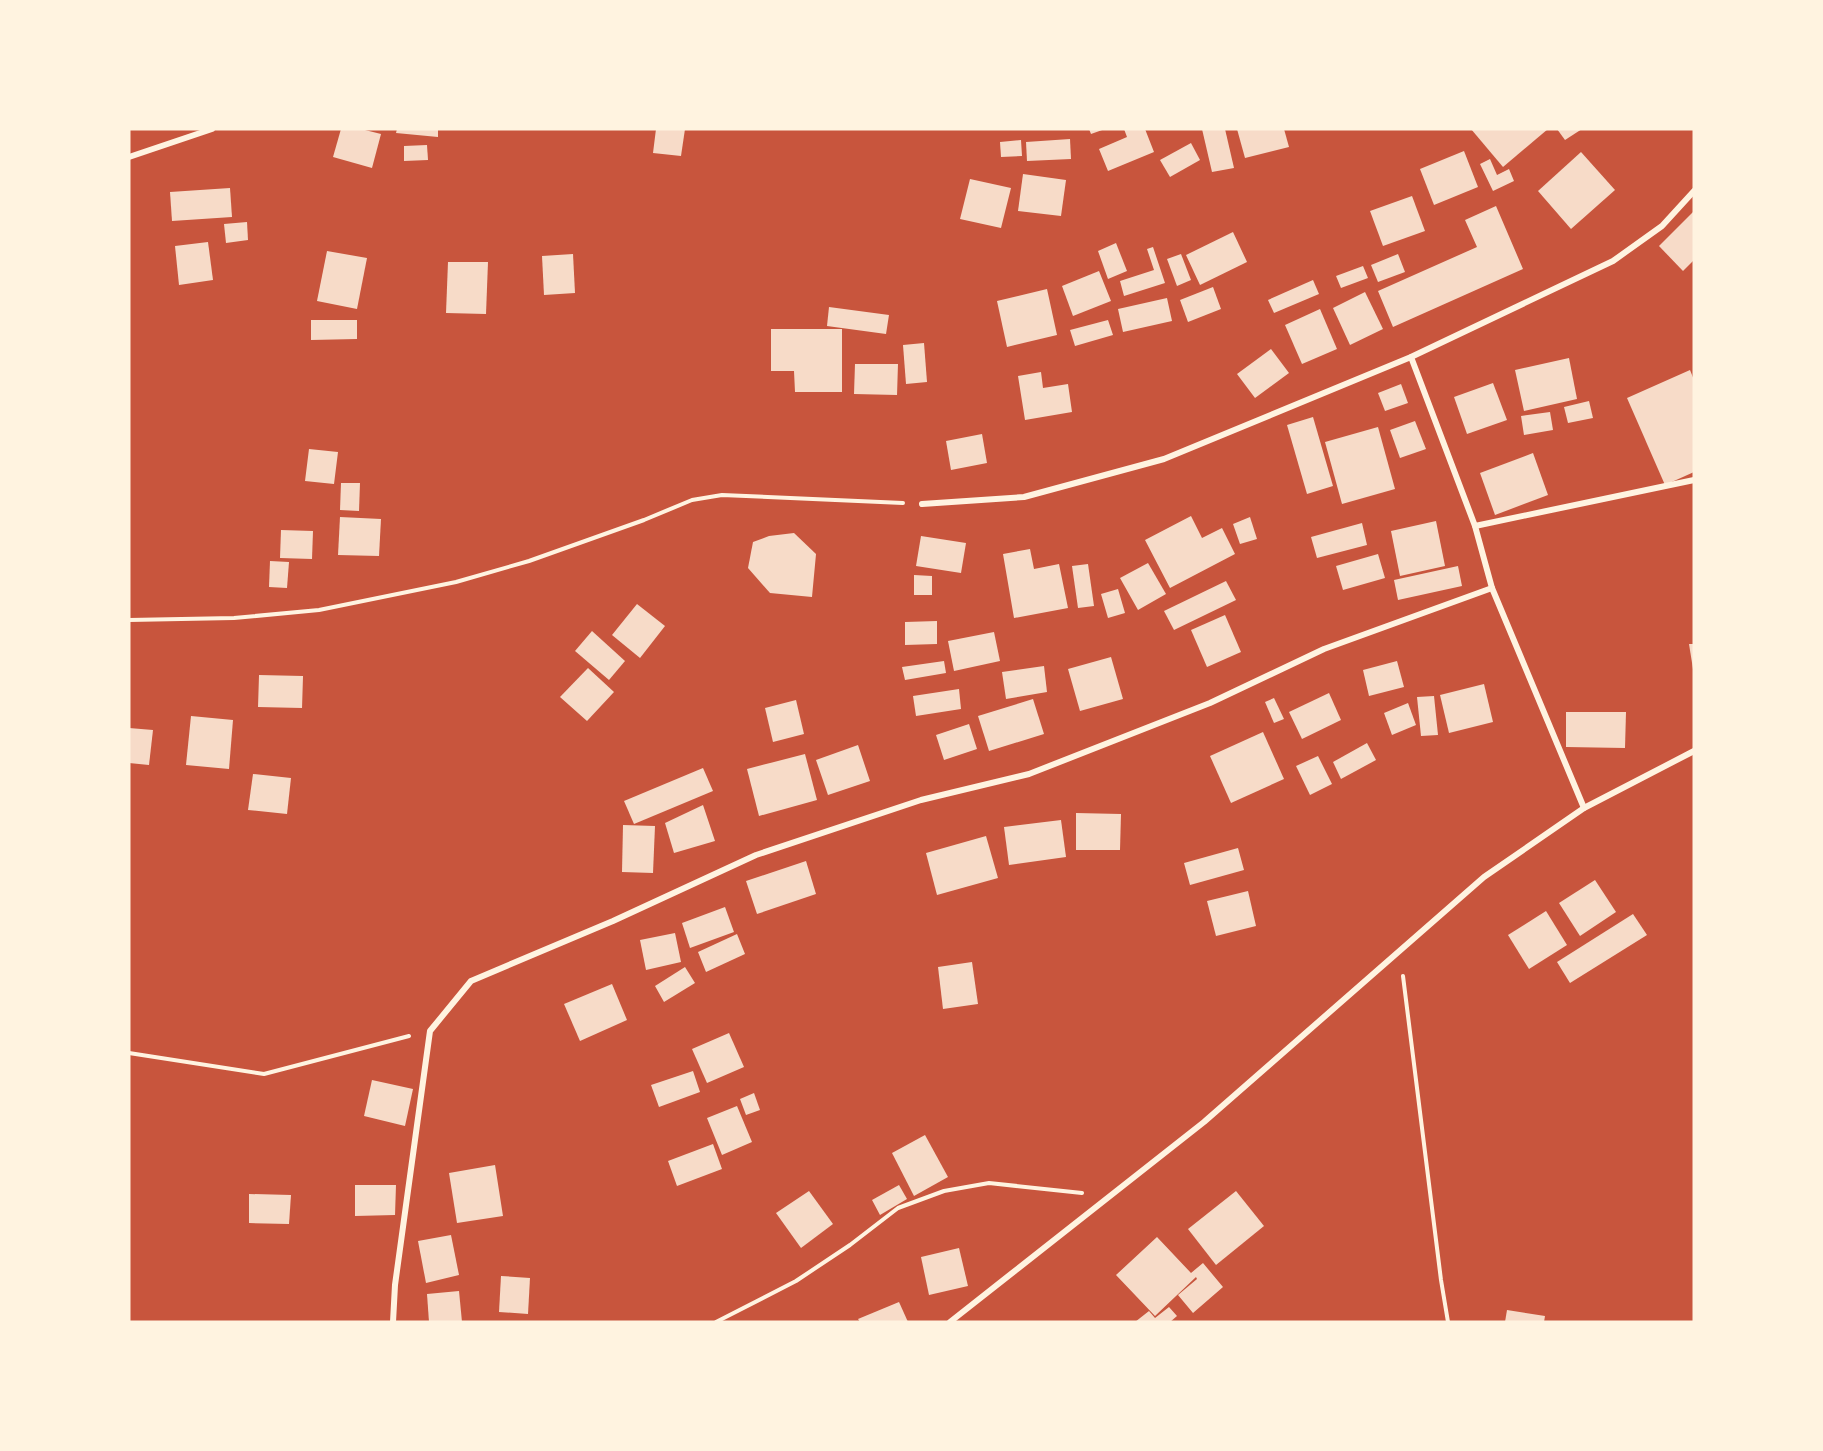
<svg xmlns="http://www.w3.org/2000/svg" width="1823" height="1451" viewBox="0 0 1823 1451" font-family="Cabin,sans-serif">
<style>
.building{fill:#f7dbc8}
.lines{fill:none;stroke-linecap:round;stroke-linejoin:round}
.path{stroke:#fff3e0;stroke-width:4}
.minor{stroke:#fff3e0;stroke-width:6}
</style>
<rect width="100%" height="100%" fill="#c8553d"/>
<!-- building -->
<g class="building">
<path d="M 341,129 L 361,129 L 381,134 L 372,168 L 333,157 Z"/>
<path d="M 397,129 L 438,129 L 438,137 L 396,133 Z"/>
<path d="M 656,129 L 685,129 L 681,156 L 653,153 Z"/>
<path d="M 1089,129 L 1105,129 L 1091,134 Z"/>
<path d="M 1124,129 L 1145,129 L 1154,152 L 1108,171 L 1099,149 L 1127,137 Z"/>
<path d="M 1202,129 L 1225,129 L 1234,168 L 1212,172 Z"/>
<path d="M 1237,129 L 1284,129 L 1289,147 L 1245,158 Z"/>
<path d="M 1471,129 L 1548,129 L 1503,167 Z"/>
<path d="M 1557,129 L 1582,129 L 1565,140 Z"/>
<path d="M 1070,139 L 1071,159 L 1027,161 L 1026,142 Z"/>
<path d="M 1021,140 L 1022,156 L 1001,157 L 1000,142 Z"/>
<path d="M 1191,143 L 1200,160 L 1170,177 L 1160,160 Z"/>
<path d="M 427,145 L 428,160 L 404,161 L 404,146 Z"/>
<path d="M 1464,151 L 1478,187 L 1434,205 L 1420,169 Z"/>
<path d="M 1581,152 L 1615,190 L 1571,229 L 1538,191 Z"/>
<path d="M 1490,159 L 1497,175 L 1509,169 L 1514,181 L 1493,191 L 1480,164 Z"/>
<path d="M 1023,174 L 1066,180 L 1061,216 L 1018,211 Z"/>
<path d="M 970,179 L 1011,188 L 1001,228 L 960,219 Z"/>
<path d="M 230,188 L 232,217 L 172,221 L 170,192 Z"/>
<path d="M 1412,196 L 1425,231 L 1383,246 L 1370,211 Z"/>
<path d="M 1496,206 L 1523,269 L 1393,327 L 1378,291 L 1477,247 L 1465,220 Z"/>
<path d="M 1694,211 L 1694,260 L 1683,271 L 1659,246 Z"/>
<path d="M 247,222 L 248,240 L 226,243 L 224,224 Z"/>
<path d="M 1233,232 L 1247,262 L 1200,285 L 1186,255 Z"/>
<path d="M 208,242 L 213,280 L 179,285 L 175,246 Z"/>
<path d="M 1116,243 L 1127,271 L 1108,279 L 1098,251 Z"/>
<path d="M 1153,247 L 1165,283 L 1124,296 L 1120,281 L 1154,270 L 1147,249 Z"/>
<path d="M 327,251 L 367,258 L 357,309 L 317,301 Z"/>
<path d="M 573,254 L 575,293 L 544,295 L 542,256 Z"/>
<path d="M 1181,254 L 1191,280 L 1177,286 L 1167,259 Z"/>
<path d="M 1398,254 L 1405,272 L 1378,282 L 1371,265 Z"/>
<path d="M 448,262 L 488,262 L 486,314 L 446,313 Z"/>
<path d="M 1363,266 L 1368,278 L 1341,288 L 1336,276 Z"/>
<path d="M 1099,271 L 1111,301 L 1073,316 L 1062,286 Z"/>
<path d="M 1313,280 L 1319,294 L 1274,313 L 1268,300 Z"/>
<path d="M 1213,287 L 1221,309 L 1188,322 L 1180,300 Z"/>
<path d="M 1047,289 L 1057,335 L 1007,347 L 997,301 Z"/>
<path d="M 1365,292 L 1383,329 L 1350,345 L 1333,308 Z"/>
<path d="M 1167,298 L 1172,321 L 1123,332 L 1118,309 Z"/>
<path d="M 829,307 L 889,315 L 886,334 L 827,326 Z"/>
<path d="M 1320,309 L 1337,349 L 1302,364 L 1285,325 Z"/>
<path d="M 311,320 L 357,320 L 357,339 L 311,340 Z"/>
<path d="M 1108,320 L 1113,335 L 1075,346 L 1070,330 Z"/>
<path d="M 771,329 L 842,329 L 842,392 L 795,392 L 794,371 L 771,371 Z"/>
<path d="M 924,343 L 927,382 L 906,384 L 903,345 Z"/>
<path d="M 1271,349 L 1289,373 L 1255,398 L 1237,374 Z"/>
<path d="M 1569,358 L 1577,399 L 1524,411 L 1515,370 Z"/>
<path d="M 855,364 L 898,364 L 897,395 L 854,394 Z"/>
<path d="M 1690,370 L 1694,380 L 1694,472 L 1665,485 L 1627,398 Z"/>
<path d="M 1041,372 L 1043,388 L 1068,384 L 1072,412 L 1025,420 L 1018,376 Z"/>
<path d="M 1493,383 L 1507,420 L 1467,434 L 1454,397 Z"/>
<path d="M 1401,384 L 1408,403 L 1385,411 L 1378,393 Z"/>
<path d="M 1589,401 L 1593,418 L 1568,423 L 1564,407 Z"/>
<path d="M 1550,412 L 1553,430 L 1524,435 L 1521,416 Z"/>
<path d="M 1313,417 L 1333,486 L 1307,494 L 1287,425 Z"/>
<path d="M 1415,421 L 1426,449 L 1400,458 L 1390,430 Z"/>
<path d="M 1378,427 L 1395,489 L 1342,504 L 1325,442 Z"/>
<path d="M 982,434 L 987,463 L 951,470 L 946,441 Z"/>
<path d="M 309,449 L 338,452 L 334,484 L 305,481 Z"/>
<path d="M 1533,453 L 1548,495 L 1495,515 L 1480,473 Z"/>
<path d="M 341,483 L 360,483 L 359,511 L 340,510 Z"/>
<path d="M 1191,516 L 1202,538 L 1222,528 L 1235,554 L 1170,588 L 1145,540 Z"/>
<path d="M 340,517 L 381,519 L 379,556 L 338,555 Z"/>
<path d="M 1250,517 L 1257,539 L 1240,544 L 1233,524 Z"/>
<path d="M 1436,521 L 1445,566 L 1400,576 L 1391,531 Z"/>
<path d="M 1362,523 L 1367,545 L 1317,558 L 1311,537 Z"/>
<path d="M 281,530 L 313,531 L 312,559 L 280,558 Z"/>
<path d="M 794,533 L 816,554 L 812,597 L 770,593 L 748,568 L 753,542 L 769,536 Z"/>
<path d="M 921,536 L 966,543 L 961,573 L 916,566 Z"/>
<path d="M 1030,549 L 1034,569 L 1059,564 L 1068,608 L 1014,618 L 1003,554 Z"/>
<path d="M 1378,554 L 1385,578 L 1343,590 L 1336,566 Z"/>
<path d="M 270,561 L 289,562 L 287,588 L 269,587 Z"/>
<path d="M 1148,563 L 1166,594 L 1138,610 L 1120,578 Z"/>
<path d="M 1088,564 L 1094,606 L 1078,608 L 1072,566 Z"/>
<path d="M 1458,566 L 1462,586 L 1398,600 L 1394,580 Z"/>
<path d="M 914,575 L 932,576 L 932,595 L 914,595 Z"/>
<path d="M 1226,581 L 1236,600 L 1174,630 L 1164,611 Z"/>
<path d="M 1118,589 L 1125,613 L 1108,618 L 1101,594 Z"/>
<path d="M 637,604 L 665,626 L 640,658 L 612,635 Z"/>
<path d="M 1225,615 L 1241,652 L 1207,667 L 1191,630 Z"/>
<path d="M 937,621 L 937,644 L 905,645 L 905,622 Z"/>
<path d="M 592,631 L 625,661 L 609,680 L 575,651 Z"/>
<path d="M 994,632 L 1000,661 L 954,671 L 948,641 Z"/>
<path d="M 1689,644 L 1694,644 L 1694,669 L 1693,669 Z"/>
<path d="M 1111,657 L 1123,699 L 1080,711 L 1068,669 Z"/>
<path d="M 944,661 L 946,673 L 905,680 L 902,667 Z"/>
<path d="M 1397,661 L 1404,687 L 1369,696 L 1363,670 Z"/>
<path d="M 1044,666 L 1047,692 L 1006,699 L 1002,672 Z"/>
<path d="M 588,668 L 614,692 L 587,721 L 560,697 Z"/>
<path d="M 259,675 L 303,676 L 302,708 L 258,707 Z"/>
<path d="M 1484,684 L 1493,722 L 1449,733 L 1440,695 Z"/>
<path d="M 959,689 L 961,709 L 916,716 L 913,696 Z"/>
<path d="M 1329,693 L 1341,720 L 1302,739 L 1289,712 Z"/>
<path d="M 1434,696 L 1438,735 L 1421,736 L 1417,697 Z"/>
<path d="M 1274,698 L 1284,719 L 1274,723 L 1265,702 Z"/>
<path d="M 1033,699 L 1044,734 L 989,751 L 978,716 Z"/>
<path d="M 796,700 L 804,734 L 773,742 L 765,708 Z"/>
<path d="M 1408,703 L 1416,725 L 1392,735 L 1384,713 Z"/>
<path d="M 1566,712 L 1626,712 L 1625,748 L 1566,747 Z"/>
<path d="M 191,716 L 233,720 L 229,769 L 186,765 Z"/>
<path d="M 969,724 L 977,749 L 944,760 L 936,735 Z"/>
<path d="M 129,728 L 153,730 L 149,765 L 129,763 Z"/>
<path d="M 1263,732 L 1284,779 L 1231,803 L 1210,756 Z"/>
<path d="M 1367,743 L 1376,760 L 1341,779 L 1333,762 Z"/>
<path d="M 858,745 L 870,781 L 828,795 L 816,760 Z"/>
<path d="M 805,754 L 817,800 L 759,816 L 747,769 Z"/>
<path d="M 1318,756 L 1332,784 L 1310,795 L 1296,766 Z"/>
<path d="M 703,768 L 713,791 L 634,824 L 624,801 Z"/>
<path d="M 253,774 L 291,778 L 287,814 L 248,810 Z"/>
<path d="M 703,805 L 715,841 L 674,853 L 665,823 Z"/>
<path d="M 1076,813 L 1121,814 L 1120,850 L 1076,850 Z"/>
<path d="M 1061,820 L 1066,857 L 1009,865 L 1004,827 Z"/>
<path d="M 623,825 L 655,826 L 653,873 L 622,872 Z"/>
<path d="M 986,836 L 998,878 L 937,895 L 926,853 Z"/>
<path d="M 1238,848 L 1244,870 L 1190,885 L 1184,863 Z"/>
<path d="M 806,861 L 816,894 L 757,914 L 746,881 Z"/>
<path d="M 1595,880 L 1616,912 L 1580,936 L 1559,903 Z"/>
<path d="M 1248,891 L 1256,926 L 1216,936 L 1207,901 Z"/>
<path d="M 725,907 L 734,932 L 690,948 L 682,923 Z"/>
<path d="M 1546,911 L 1567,945 L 1529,969 L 1508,935 Z"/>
<path d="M 1633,914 L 1647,935 L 1570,983 L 1557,962 Z"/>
<path d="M 675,933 L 681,962 L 646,970 L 640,940 Z"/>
<path d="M 737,934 L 745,954 L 706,972 L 698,952 Z"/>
<path d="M 972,962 L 978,1004 L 943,1009 L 938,967 Z"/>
<path d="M 685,967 L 695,983 L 664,1002 L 655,986 Z"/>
<path d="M 612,984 L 627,1020 L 580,1041 L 564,1004 Z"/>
<path d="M 729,1033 L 744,1067 L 707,1083 L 692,1049 Z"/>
<path d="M 693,1071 L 700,1092 L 659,1107 L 651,1085 Z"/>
<path d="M 372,1080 L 413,1089 L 405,1126 L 364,1116 Z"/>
<path d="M 754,1093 L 760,1110 L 746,1115 L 740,1099 Z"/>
<path d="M 737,1106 L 752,1142 L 722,1155 L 707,1118 Z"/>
<path d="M 925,1135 L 948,1177 L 914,1196 L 892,1153 Z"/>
<path d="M 713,1144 L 722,1169 L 677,1186 L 668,1161 Z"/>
<path d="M 495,1165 L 503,1216 L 457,1223 L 449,1173 Z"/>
<path d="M 355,1185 L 396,1185 L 395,1215 L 355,1216 Z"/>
<path d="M 899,1185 L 907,1199 L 880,1215 L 872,1200 Z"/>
<path d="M 809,1191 L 833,1224 L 801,1248 L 776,1213 Z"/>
<path d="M 1236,1191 L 1264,1226 L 1216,1265 L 1188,1229 Z"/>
<path d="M 249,1194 L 291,1195 L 289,1224 L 249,1223 Z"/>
<path d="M 451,1235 L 459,1275 L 426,1283 L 418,1241 Z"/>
<path d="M 1157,1237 L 1191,1273 L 1203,1263 L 1223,1287 L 1193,1313 L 1178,1295 L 1197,1279 L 1196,1277 L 1155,1316 L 1116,1275 Z"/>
<path d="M 959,1248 L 968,1286 L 929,1295 L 921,1257 Z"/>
<path d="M 501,1276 L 530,1278 L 528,1314 L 499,1312 Z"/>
<path d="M 459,1291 L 462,1322 L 429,1322 L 427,1294 Z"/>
<path d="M 899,1302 L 908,1322 L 860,1322 L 858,1319 Z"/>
<path d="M 1169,1307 L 1177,1316 L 1170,1322 L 1135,1322 L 1149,1311 L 1155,1318 Z"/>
<path d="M 1507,1310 L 1545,1316 L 1544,1322 L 1505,1322 Z"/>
</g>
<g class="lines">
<!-- path -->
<g class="path">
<path d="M 129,620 L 234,618 L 319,610 L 456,582 L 529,561 L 644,520 L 692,500 L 722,495 L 903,503"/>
<path d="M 1403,976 L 1441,1280 L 1448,1322"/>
<path d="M 129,1053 L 264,1074 L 409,1036"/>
<path d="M 716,1322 L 796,1281 L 850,1245 L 898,1208 L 944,1191 L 989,1183 L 1082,1193"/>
</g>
<!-- minor -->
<g class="minor">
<path d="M 129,157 L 212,129"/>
<path d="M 1411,357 L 1475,526 L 1492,588 L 1584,808"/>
<path d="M 922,504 L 1024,497 L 1164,459 L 1411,357 L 1613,261 L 1662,226 L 1694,191"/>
<path d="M 1475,526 L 1694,480"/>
<path d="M 393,1322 L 395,1285 L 430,1031 L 471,981 L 613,921 L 756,855 L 921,800 L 1029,774 L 1210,703 L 1324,649 L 1492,588"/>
<path d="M 950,1322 L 1204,1122 L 1484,877 L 1584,808 L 1694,751"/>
</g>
</g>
<!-- border -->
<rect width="1823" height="1451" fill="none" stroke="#fff3e0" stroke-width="261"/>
</svg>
